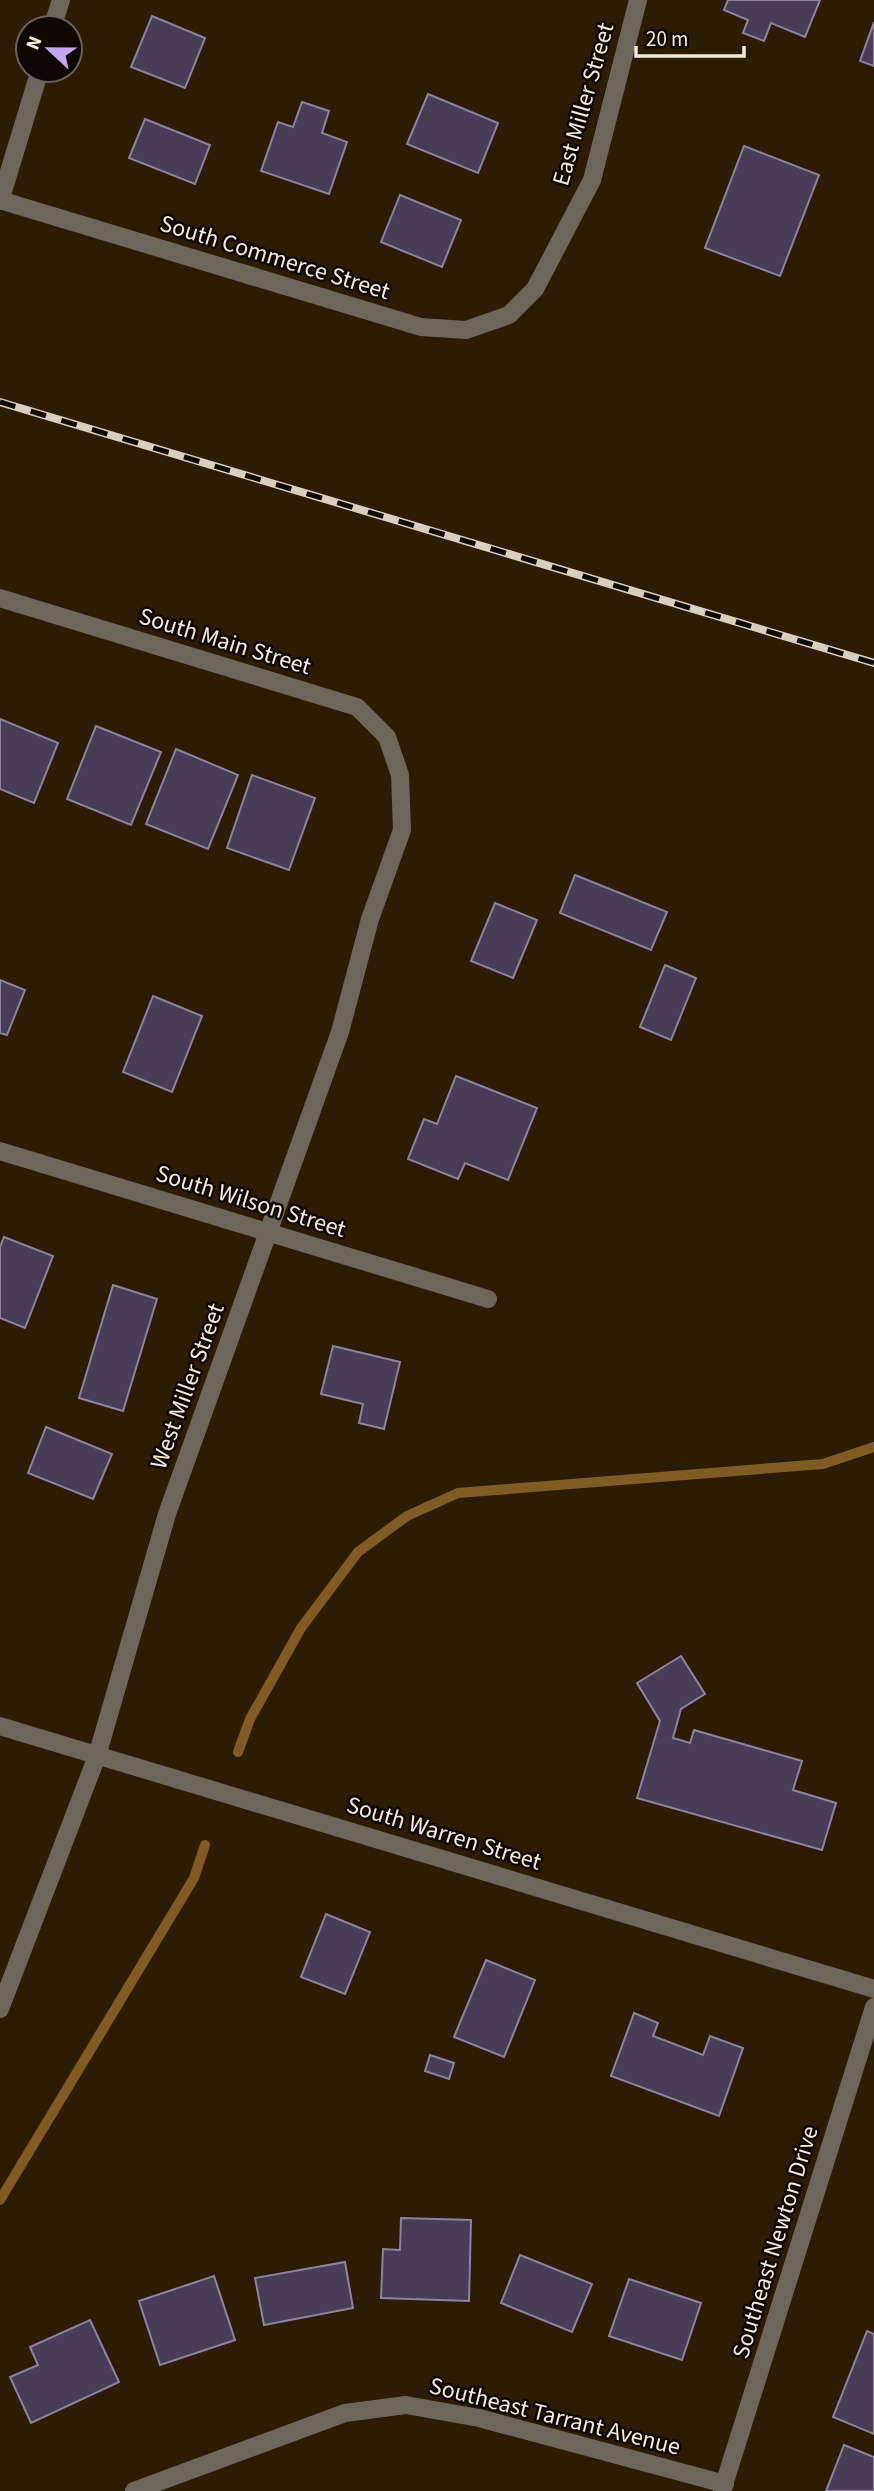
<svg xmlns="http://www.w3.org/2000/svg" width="874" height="2491" viewBox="0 0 874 2491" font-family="'Source Sans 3',sans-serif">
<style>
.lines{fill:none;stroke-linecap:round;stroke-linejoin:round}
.stream{stroke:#815b24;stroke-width:10}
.building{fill:#473d57;stroke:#8d829f;stroke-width:2}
.street{stroke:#6f665b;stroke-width:18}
.rail-casing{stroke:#dacebf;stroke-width:8}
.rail{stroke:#0f0802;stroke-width:5;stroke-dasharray:16;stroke-linecap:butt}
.labels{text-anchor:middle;stroke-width:5;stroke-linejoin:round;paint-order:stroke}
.street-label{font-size:24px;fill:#f6ebdd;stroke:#0f0802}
</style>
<rect width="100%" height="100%" fill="#2c1c04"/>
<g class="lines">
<!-- stream -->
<g class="stream">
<path d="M 238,1752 L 250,1719 L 301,1628 L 358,1552 L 407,1516 L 458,1493 L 823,1464 L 874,1447"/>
<path d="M 0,2200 L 194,1878 L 205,1845"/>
</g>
</g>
<!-- building -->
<g class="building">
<path d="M 728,0 L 820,0 L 805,37 L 771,23 L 764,41 L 743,33 L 748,20 L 724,10 Z"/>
<path d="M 152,16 L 205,38 L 185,88 L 131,67 Z"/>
<path d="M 874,22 L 874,66 L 860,61 Z"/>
<path d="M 428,94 L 498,123 L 478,173 L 407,144 Z"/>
<path d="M 302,102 L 329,111 L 322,133 L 347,142 L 329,194 L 261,171 L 278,122 L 293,127 Z"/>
<path d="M 145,119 L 210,145 L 195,184 L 129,158 Z"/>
<path d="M 744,146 L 819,175 L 780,276 L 705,248 Z"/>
<path d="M 400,195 L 461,220 L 442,267 L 381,242 Z"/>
<path d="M 0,719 L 58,743 L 34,803 L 0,789 Z"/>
<path d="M 96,726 L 161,752 L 131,825 L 67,799 Z"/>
<path d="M 176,749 L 238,775 L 208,849 L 146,824 Z"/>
<path d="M 252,775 L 315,798 L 289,870 L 227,848 Z"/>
<path d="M 575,875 L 667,912 L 651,950 L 560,913 Z"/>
<path d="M 495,903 L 537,920 L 513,978 L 471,961 Z"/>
<path d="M 665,965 L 696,978 L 671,1040 L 640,1027 Z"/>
<path d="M 0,980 L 25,990 L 7,1035 L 0,1033 Z"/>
<path d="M 153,996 L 202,1016 L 172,1092 L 123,1072 Z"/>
<path d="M 456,1076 L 537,1108 L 508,1180 L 465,1163 L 458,1179 L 408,1159 L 424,1119 L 437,1124 Z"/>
<path d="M 4,1237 L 53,1256 L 25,1328 L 0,1318 L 0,1247 Z"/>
<path d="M 113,1285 L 157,1299 L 123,1411 L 79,1398 Z"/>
<path d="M 333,1346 L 400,1362 L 384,1429 L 359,1423 L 363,1404 L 321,1394 Z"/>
<path d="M 46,1427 L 112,1454 L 93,1499 L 28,1473 Z"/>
<path d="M 681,1656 L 705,1694 L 681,1709 L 673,1738 L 690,1743 L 694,1730 L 802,1761 L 793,1790 L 836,1803 L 822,1850 L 637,1798 L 660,1721 L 637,1683 Z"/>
<path d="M 326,1914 L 370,1932 L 345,1994 L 301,1977 Z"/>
<path d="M 486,1960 L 535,1980 L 504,2057 L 454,2037 Z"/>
<path d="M 634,2013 L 658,2023 L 653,2036 L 703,2055 L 710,2036 L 743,2048 L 719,2116 L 611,2076 Z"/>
<path d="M 430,2055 L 454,2063 L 449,2079 L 425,2071 Z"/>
<path d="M 401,2218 L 471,2220 L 469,2301 L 381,2298 L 383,2249 L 400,2250 Z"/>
<path d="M 520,2255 L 592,2284 L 572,2332 L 501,2303 Z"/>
<path d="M 345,2262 L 353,2308 L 264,2325 L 255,2278 Z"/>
<path d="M 214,2276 L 235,2340 L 160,2365 L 139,2301 Z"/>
<path d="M 629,2279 L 701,2303 L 682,2360 L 609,2336 Z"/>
<path d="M 90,2320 L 119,2382 L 31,2423 L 10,2377 L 38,2365 L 30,2347 Z"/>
<path d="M 867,2331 L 874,2334 L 874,2434 L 833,2417 Z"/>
<path d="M 844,2445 L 874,2457 L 874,2491 L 826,2491 Z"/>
</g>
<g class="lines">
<!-- street -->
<g class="street">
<path d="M 52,28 L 61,0"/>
<path d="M 0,200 L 421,327 L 466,330 L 509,315 L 535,289 L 592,180 L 638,0"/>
<path d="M 0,201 L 40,70"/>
<path d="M 0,598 L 357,707 L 387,737 L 400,775 L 402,830 L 370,919 L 340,1032 L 167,1514 L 97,1756 L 0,2009"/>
<path d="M 0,1151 L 488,1299"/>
<path d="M 0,1726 L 874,1989"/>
<path d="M 134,2491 L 345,2413 L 406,2405 L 479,2418 L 725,2484"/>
<path d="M 722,2491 L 874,2007"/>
</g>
<!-- rail casing -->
<g class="rail-casing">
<path id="rail" d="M 0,402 L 874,663"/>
</g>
<!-- rail -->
<use href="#rail" class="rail"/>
</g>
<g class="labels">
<!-- street labels -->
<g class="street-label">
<text transform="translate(583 104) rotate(-74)" y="8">East Miller Street</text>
<text transform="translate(275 257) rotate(17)" y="8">South Commerce Street</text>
<text transform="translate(225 641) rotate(17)" y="8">South Main Street</text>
<text transform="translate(251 1201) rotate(17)" y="8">South Wilson Street</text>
<text transform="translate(187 1386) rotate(-70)" y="8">West Miller Street</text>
<text transform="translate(444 1833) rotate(17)" y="8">South Warren Street</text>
<text transform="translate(775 2242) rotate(-73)" y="8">Southeast Newton Drive</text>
<text transform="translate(555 2416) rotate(14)" y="8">Southeast Tarrant Avenue</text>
</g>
</g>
<!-- north arrow -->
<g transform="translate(49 49) rotate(292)"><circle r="33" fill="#0f0802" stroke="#6b635a" stroke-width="2"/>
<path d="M0-5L12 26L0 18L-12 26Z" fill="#c5a7f1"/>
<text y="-10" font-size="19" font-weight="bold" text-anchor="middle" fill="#f6ebdd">N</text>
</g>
<!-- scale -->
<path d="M636 46v10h108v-10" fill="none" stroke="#f6ebdd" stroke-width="3.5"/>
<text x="646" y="46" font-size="21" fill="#f6ebdd" stroke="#0f0802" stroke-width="5" paint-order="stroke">20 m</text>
</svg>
